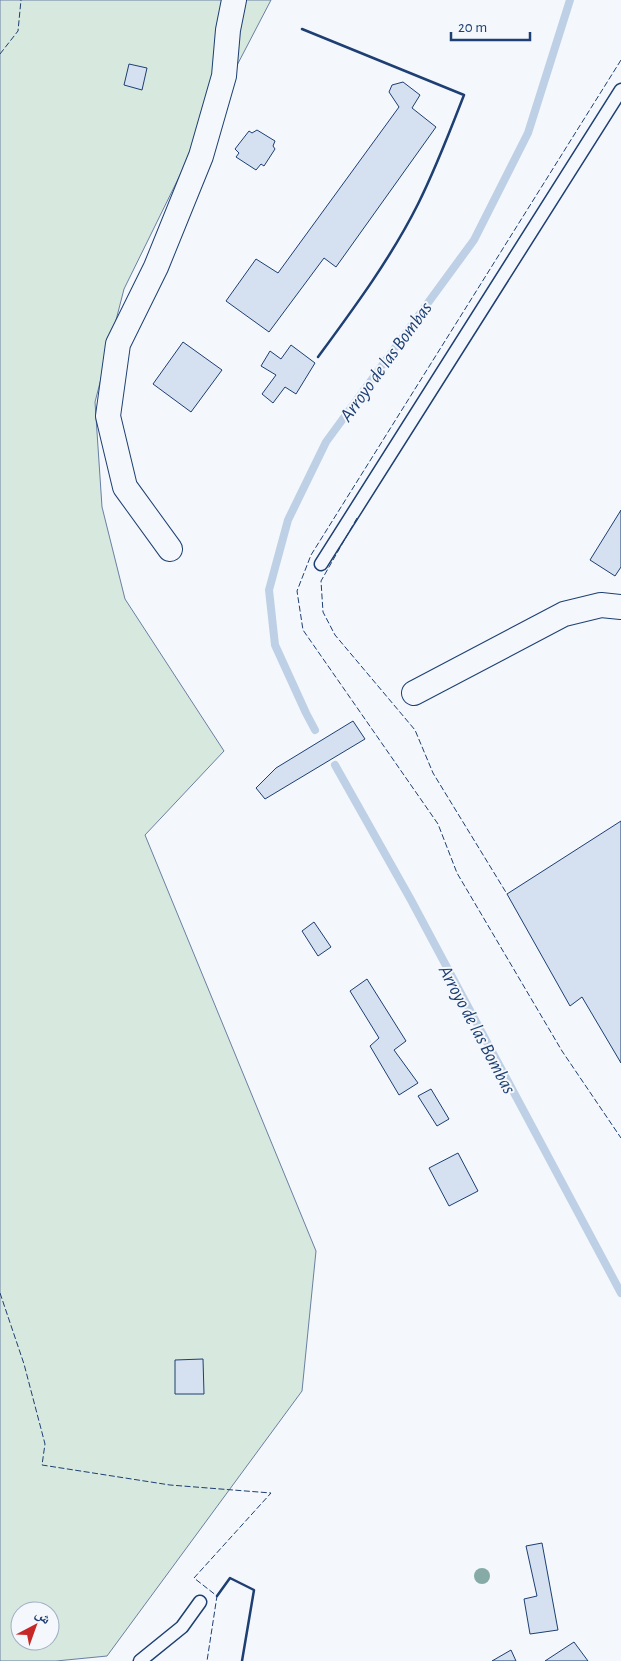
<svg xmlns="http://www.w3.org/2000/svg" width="621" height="1661" viewBox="0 0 621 1661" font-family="'Alegreya Sans','Noto Naskh Arabic',sans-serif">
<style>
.green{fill:#d7e8df;stroke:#687fa3;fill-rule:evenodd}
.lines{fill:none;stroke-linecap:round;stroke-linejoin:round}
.stream{stroke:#bed0e5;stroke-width:8}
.building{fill:#d5e0f0;stroke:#1d3f73}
.service-casing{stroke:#1d3f73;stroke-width:15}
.minor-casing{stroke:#1d3f73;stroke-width:26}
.service{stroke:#f4f7fb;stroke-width:12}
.minor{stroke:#f4f7fb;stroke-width:24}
.fence{stroke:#1d3f73;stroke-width:1;stroke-dasharray:6 2.5;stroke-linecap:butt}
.wall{stroke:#1d3f73;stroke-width:2.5}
.tree{fill:#86aba6}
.labels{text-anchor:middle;stroke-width:4;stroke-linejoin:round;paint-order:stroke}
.water-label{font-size:19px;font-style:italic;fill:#1d3f73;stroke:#f4f7fb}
</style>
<rect width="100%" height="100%" fill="#f4f7fb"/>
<!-- green -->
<path class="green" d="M 0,0 L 271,0 L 182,171 L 124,289 L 95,402 L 102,507 L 125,599 L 224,751 L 145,835 L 316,1251 L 302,1391 L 107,1656 L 56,1661 L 0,1661 ZM 20,1611 L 50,1611 L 50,1641 L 20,1641 Z"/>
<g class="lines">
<!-- stream -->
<g class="stream">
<path d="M 315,730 L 306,713 L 275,645 L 269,590 L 288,520 L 326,442 L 474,240 L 528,133 L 570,0"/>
<path d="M 335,765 L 411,900 L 621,1293"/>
</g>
</g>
<!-- building -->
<g class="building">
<path d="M 129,64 L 147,68 L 142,90 L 124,85 Z"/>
<path d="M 403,82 L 420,95 L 412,108 L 436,127 L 336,267 L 324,258 L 269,332 L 226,301 L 256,259 L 278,273 L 399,107 L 389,92 L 392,85 Z"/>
<path d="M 257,130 L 275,141 L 273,146 L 275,149 L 264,166 L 261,164 L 256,170 L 236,157 L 239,153 L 235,149 L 249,131 L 252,133 Z"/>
<path d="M 183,342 L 222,370 L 191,412 L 153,384 Z"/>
<path d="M 291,345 L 315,363 L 296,394 L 285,387 L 273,403 L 262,394 L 276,375 L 261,366 L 270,351 L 281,359 Z"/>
<path d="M 621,510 L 621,567 L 615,576 L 590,560 Z"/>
<path d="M 353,721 L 365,739 L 265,799 L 256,788 L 276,768 Z"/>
<path d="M 621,821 L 621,1063 L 582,997 L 570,1006 L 507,894 Z"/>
<path d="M 314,922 L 331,947 L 318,956 L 302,931 Z"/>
<path d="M 367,979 L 406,1041 L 394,1050 L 418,1083 L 399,1095 L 370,1046 L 379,1038 L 350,991 Z"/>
<path d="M 431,1089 L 449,1119 L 437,1126 L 418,1096 Z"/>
<path d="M 458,1153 L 478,1191 L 449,1206 L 429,1168 Z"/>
<path d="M 203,1359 L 204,1394 L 175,1394 L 175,1360 Z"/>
<path d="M 542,1543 L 558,1630 L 530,1634 L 524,1599 L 537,1596 L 526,1546 Z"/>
<path d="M 574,1642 L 588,1661 L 545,1661 Z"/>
<path d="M 511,1650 L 516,1661 L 492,1661 Z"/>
</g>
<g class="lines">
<!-- service casing -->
<g class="service-casing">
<g id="service">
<path d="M 321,564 L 621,90"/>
<path d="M 140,1661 L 182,1627 L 200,1602"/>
</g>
</g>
<!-- minor casing -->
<g class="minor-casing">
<g id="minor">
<path d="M 170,549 L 125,487 L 108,416 L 118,344 L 156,267 L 201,156 L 224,76 L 228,30 L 234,0"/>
<path d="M 414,693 L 564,614 L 601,605 L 621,607"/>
</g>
</g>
<!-- service -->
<use href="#service" class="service"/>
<!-- minor -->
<use href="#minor" class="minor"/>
<!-- fence -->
<g class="fence">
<path d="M 0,54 L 18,31 L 21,0"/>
<path d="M 621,60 L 311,555 L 297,591 L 303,630 L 438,824 L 457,873 L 562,1051 L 621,1138"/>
<path d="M 357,518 L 321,581 L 323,612 L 335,635 L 415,730 L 433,773 L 507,894"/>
<path d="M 0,1293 L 24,1364 L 45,1444 L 42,1465 L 170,1485 L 271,1493 L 194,1578 L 217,1596 L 207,1661"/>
</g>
<!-- wall -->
<g class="wall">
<path d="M 302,29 L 464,95 C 450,131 436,168 418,204 C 391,258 354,308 318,357"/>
<path d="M 217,1596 L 230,1578 L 254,1590 L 242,1661"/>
</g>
</g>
<!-- trees -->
<circle class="tree" cx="482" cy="1576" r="8"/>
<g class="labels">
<!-- water labels -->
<g class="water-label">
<text transform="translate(385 361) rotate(-54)" y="7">Arroyo de las Bombas</text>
<text transform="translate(478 1029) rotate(62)" y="7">Arroyo de las Bombas</text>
</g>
</g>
<!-- north arrow -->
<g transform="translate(35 1626) rotate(41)"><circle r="24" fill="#f4f7fb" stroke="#9eadc5"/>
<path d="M0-4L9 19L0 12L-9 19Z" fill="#c62828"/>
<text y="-8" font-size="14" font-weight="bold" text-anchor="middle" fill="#1d3f73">ش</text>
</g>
<!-- scale -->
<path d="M451 32v8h79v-8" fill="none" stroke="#1d3f73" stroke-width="2.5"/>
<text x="458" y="32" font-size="15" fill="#1d3f73" stroke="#f4f7fb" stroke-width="4" paint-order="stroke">20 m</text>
</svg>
